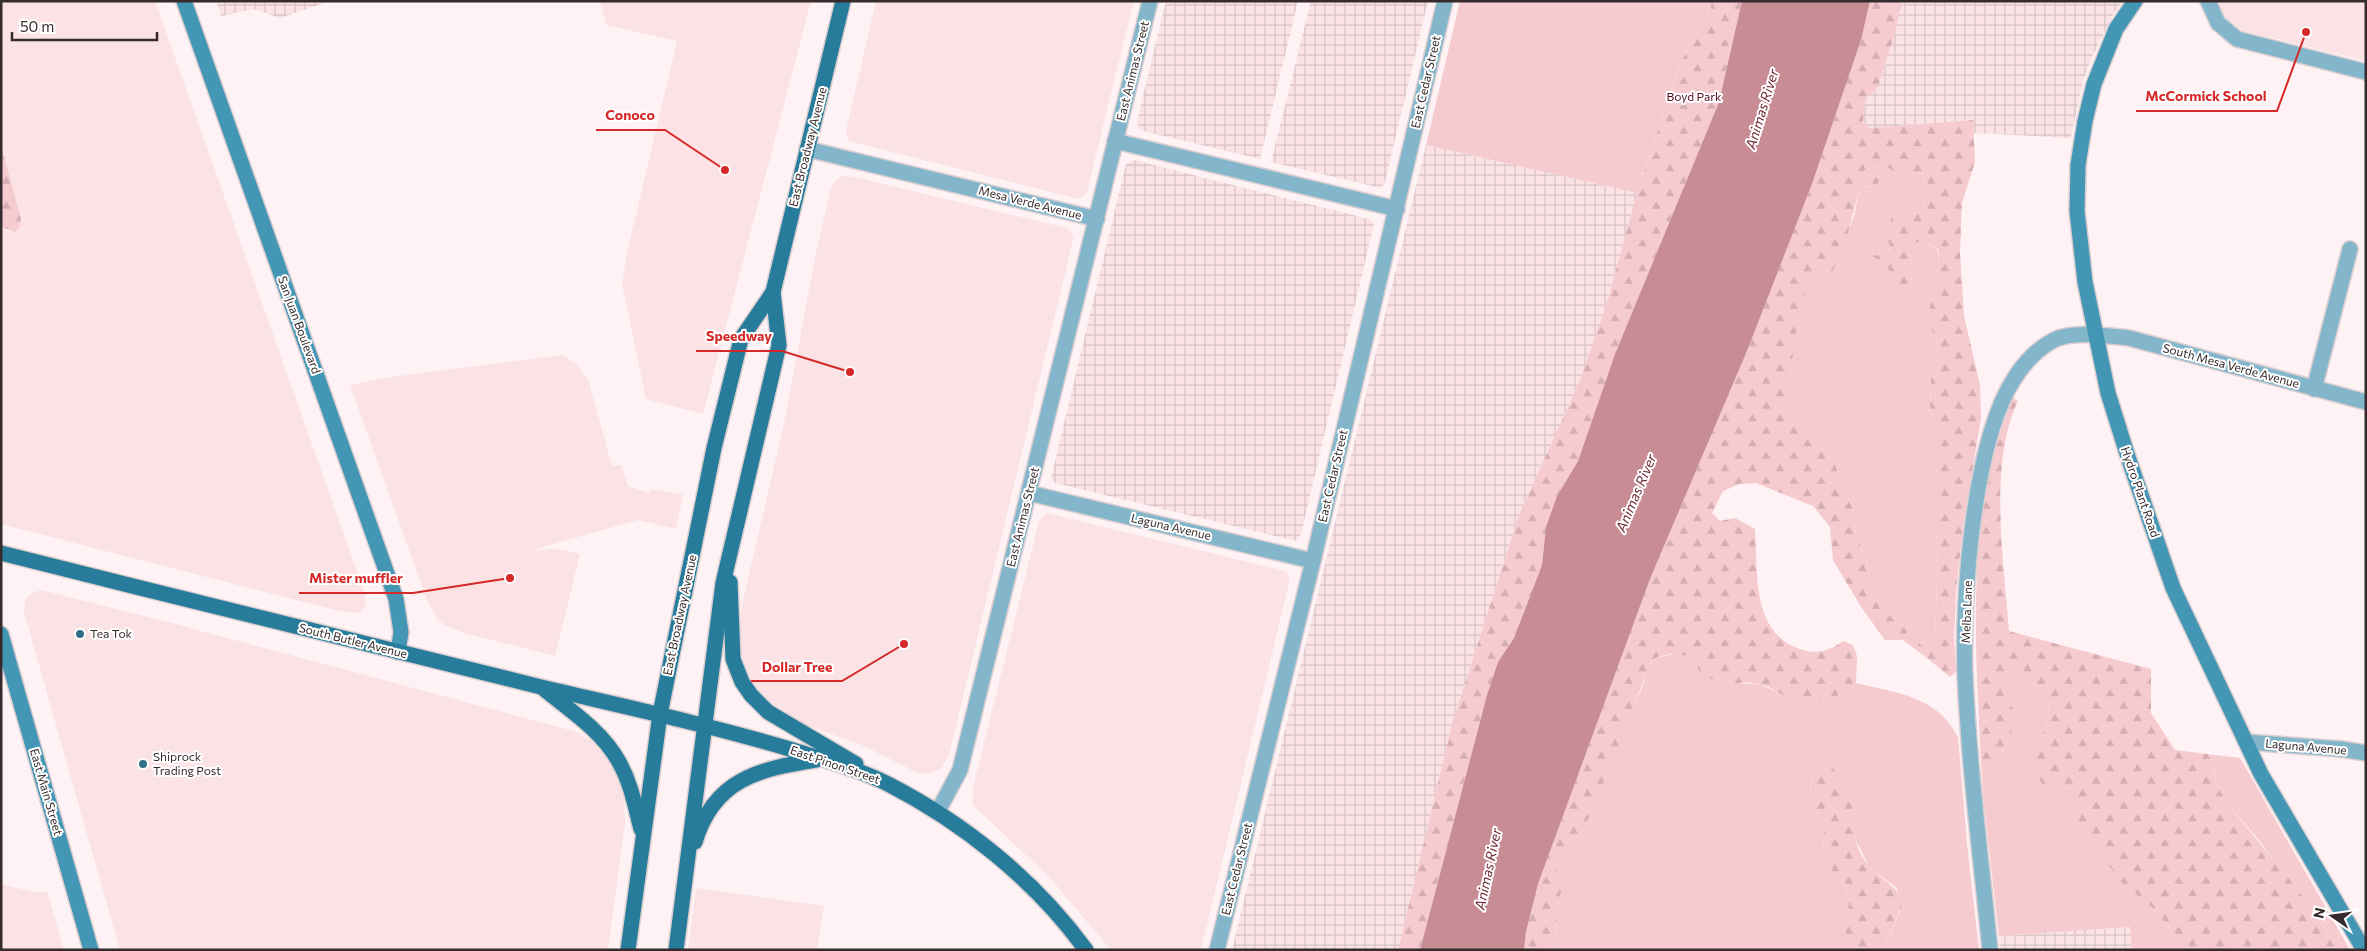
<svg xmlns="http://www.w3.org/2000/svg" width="2367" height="951" viewBox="0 0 2367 951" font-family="Commissioner,sans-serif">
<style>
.built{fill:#fae2e5}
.industrial{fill:url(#industrial-grid)}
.green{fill:#f6cbcf}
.forest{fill:url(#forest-firs)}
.water{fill:#c88c94}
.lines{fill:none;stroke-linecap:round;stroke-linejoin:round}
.street-casing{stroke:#dbced0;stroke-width:18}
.secondary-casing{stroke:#dbced0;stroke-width:18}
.primary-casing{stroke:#dbced0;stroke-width:18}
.street{stroke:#84b6cb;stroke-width:15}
.secondary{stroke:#4496b5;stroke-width:15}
.primary{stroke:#267c9a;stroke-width:15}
.poi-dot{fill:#336f86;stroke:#fff;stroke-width:2}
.labels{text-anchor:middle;stroke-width:4;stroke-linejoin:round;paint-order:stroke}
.street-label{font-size:12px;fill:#362b2c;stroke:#fff}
.park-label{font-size:12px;fill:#53091f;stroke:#fff}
.poi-label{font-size:12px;fill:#362b2c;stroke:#fff;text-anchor:start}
.water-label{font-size:14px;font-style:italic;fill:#712737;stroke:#fff}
.leader{fill:none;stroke:#d62828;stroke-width:2}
.callout-dot{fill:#d62828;stroke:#fff;stroke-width:2}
.callout-label{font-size:14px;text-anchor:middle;font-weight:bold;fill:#d62828;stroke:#fff;stroke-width:4;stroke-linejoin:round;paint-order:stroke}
</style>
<defs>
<pattern id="industrial-grid" width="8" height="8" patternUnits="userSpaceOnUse" patternTransform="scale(1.25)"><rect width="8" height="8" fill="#fae2e5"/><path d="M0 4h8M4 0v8" fill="none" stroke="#d7c2c5"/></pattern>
<pattern id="forest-firs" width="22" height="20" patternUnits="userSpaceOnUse" patternTransform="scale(1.25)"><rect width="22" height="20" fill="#f6cbcf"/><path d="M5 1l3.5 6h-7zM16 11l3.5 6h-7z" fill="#d4aeb2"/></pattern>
</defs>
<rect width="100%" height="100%" fill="#fff2f4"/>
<!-- built -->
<g class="built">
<path d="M 1,1 L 155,1 L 366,597 L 366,605 L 359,613 L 339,611 L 1,524 L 1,227 L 10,232 L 21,219 L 1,145 Z"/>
<path d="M 600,1 L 811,1 L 703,414 L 646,399 L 622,284 L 627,253 L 677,41 L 606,25 Z"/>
<path d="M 876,1 L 1134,1 L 1086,195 L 1078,199 L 849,141 L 846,131 Z"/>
<path d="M 2217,1 L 2366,1 L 2366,61 L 2240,30 L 2226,18 Z"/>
<path d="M 843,176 L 854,177 L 1067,228 L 1074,236 L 949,755 L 942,768 L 929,774 L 916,772 L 862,745 L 798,722 L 774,707 L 755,687 L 747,673 L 740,647 L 741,609 L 784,424 L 816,253 L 831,188 L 836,180 Z"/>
<path d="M 563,355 L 575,363 L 588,379 L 611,463 L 614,466 L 621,465 L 628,486 L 649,493 L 651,489 L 683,495 L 676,529 L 638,520 L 532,550 L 557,549 L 580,554 L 555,656 L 464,633 L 445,625 L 437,619 L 427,600 L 350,385 L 384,378 Z"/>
<path d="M 1046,513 L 1285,571 L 1289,574 L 1289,583 L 1201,950 L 1111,950 L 1050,878 L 973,805 L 973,788 L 1039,521 Z"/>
<path d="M 41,590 L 168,622 L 577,732 L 593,742 L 615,768 L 624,798 L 625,823 L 608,950 L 120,950 L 24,612 L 25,601 L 30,594 Z"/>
<path d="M 1,884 L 38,893 L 47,891 L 64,950 L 1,950 Z"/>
<path d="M 696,888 L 824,906 L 817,950 L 688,950 Z"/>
</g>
<!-- industrial -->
<g class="industrial">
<path d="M 216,1 L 331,1 L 280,18 L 254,9 L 221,16 Z"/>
<path d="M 1166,1 L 1298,1 L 1260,159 L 1143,131 L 1138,128 L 1137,121 Z"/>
<path d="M 1311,1 L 1428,1 L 1385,182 L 1381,188 L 1271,162 Z"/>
<path d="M 1902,1 L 2123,1 L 2114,13 L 2092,57 L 2083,81 L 2071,138 L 1974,133 L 1972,120 L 1870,128 L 1863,123 L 1865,99 L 1878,87 L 1896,30 Z"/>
<path d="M 1426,145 L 1637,193 L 1608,299 L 1581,378 L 1519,515 L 1452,724 L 1398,950 L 1232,950 Z"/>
<path d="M 1134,160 L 1369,219 L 1374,224 L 1301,534 L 1296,541 L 1055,483 L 1051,478 L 1126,164 Z"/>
<path d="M 2130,927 L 2132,950 L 2000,950 L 1999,936 Z"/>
</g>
<!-- green -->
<g class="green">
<path d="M 1460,1 L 1712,1 L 1709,15 L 1680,63 L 1637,193 L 1426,145 Z"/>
<path d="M 1869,166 L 1886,167 L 1899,174 L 1910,172 L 1923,174 L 1930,192 L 1922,211 C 1897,224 1901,234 1887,253 L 1874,256 L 1910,289 L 1913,269 L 1908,249 L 1915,242 L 1928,244 L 1937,249 L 1939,260 L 1935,287 L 1927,317 L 1938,344 L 1931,379 L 1930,408 L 1939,434 L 1935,466 L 1942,491 L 1934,518 L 1938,548 L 1935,642 L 1917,644 L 1927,658 L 1903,640 L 1908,630 L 1879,607 L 1869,580 L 1866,557 L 1856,536 L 1852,507 L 1834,462 L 1790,412 C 1789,368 1796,321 1810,279 L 1831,274 L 1854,216 L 1860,187 L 1876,186 L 1880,178 L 1859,174 Z"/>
<path d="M 1678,654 L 1697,658 L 1726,684 C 1763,681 1771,688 1801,706 L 1828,702 L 1856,683 C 1897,693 1937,696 1958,737 L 1967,843 L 1979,950 L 1883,950 L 1900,911 L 1897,888 L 1870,868 L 1855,839 L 1852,820 L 1819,767 C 1800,794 1817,802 1823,827 C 1825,837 1822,849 1825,858 C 1828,870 1839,876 1845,886 C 1852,898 1847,937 1840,950 L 1553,950 L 1561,892 L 1556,860 L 1565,849 L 1642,688 C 1651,661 1647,657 1678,654 Z"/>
<path d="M 2007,667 L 2022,672 L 2039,689 L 2049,705 L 2047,725 L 2037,748 L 2058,789 L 2074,788 L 2084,831 L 2121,881 L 2153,908 L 2187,950 L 2132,950 L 2130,927 L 1999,936 L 1983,796 L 1981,761 L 1987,771 L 1992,773 L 2011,735 L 2004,698 Z"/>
<path d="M 2207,754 L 2240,758 L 2350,950 L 2337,950 L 2322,924 L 2258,839 L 2229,806 L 2215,782 L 2214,763 Z"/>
</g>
<!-- forest -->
<g class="forest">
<path d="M 1712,1 L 1742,1 L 1719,102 L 1615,354 L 1578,461 L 1557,496 L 1546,527 L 1542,565 L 1514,638 L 1498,662 L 1487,695 L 1420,950 L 1398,950 L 1452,724 L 1519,515 L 1581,378 L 1608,299 L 1637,193 L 1680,63 L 1709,15 Z"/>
<path d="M 1870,1 L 1902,1 L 1896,30 L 1878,87 L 1865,99 L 1863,123 L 1870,128 L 1973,120 L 1975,162 L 1962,203 L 1960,253 L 1964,316 L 1980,385 L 1981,418 L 1963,527 L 1956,592 L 1954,640 L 1956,672 L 1950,677 L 1927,658 L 1917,644 L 1935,641 L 1938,548 L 1934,518 L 1941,491 L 1935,466 L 1935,441 L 1939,434 L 1930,408 L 1931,379 L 1938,344 L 1927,317 L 1935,287 L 1939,260 L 1938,249 L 1928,244 L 1916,242 L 1908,249 L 1913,269 L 1910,289 L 1896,289 L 1889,280 L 1894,274 L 1873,256 L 1887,253 L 1891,248 L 1887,239 L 1898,230 L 1891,222 L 1892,214 L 1902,210 L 1910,217 L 1922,211 L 1930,192 L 1923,174 L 1910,172 L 1899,174 L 1886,167 L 1869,166 L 1860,174 L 1881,178 L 1876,186 L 1860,187 L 1844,248 L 1831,274 L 1810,279 C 1796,321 1789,368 1790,412 L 1834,462 L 1852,507 L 1856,536 L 1866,557 L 1869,580 L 1879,607 L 1908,630 L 1903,640 L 1885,640 L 1861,607 L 1833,560 L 1830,527 L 1813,506 L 1756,483 L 1740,484 L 1723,491 L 1712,513 L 1720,521 L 1735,518 L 1755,529 C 1758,572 1751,633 1800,649 C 1817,655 1829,651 1843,641 L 1853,645 L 1857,656 L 1856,683 L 1828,702 L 1801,706 L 1769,687 L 1747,682 L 1726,685 L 1699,674 L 1697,658 C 1681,655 1664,650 1651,662 L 1592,812 L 1579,835 L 1556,860 L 1561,892 L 1553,950 L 1524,950 L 1526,932 L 1538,884 L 1650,579 L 1747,351 L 1812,184 L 1861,40 Z"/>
<path d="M 1,145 L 21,219 L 19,228 L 15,232 L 1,227 Z"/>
<path d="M 2013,398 L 2018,401 C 1988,464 2004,562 2009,631 L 2151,669 L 2151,713 L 2175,750 L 2207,754 L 2214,763 L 2215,782 L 2229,806 L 2291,881 L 2322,924 L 2337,950 L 2187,950 L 2153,908 L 2121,882 L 2084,831 L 2073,807 L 2076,804 L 2074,788 L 2058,789 L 2043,785 L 2034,770 L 2037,748 L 2047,725 L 2049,705 L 2039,689 L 2022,672 L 2007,667 L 2004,698 L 2013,708 L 2011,735 L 1992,773 L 1987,771 L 1981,761 C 1975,641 1965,511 2013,398 Z"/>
<path d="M 1819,767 L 1832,767 C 1838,775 1845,783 1849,792 C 1855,810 1850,831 1860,852 C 1870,874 1892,881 1904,900 L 1883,950 L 1840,950 C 1847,937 1852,898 1845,886 C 1839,876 1828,870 1825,858 C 1822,849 1825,837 1823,827 C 1817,802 1800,794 1819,767 Z"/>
</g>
<!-- water -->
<path class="water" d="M 1742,1 L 1870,1 L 1861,40 L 1812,184 L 1747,351 L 1650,579 L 1538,884 L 1526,932 L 1524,950 L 1420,950 L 1487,695 L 1498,662 L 1514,638 L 1542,565 L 1546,527 L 1557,496 L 1578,461 L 1615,354 L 1719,102 Z"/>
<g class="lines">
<!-- street casing -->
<g class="street-casing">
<g id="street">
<path d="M 2208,1 L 2218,23 L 2237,39 L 2366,72"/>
<path d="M 1115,141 L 1397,209"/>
<path d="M 807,149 L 1097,219"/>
<path d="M 2314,389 L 2350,249"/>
<path d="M 1029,493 L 1313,561"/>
<path d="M 2246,742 L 2341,749 L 2366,753"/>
<path d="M 938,811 L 960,770 L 1150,1"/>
<path d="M 1217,950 L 1313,561 L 1445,1"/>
<path d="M 1990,950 C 1981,858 1969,767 1965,675 C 1962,599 1973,442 2014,379 C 2023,364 2038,348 2054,340 C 2072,330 2109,336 2129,338 L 2366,402"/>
</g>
</g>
<!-- secondary casing -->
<g class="secondary-casing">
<g id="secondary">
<path d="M 184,1 L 396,599 L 401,632 L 398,652"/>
<path d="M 2135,1 L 2116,29 L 2094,84 L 2085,121 L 2078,165 L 2077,211 L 2085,282 L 2108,393 L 2128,457 L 2173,588 L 2261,774 L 2364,950"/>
<path d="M 1,634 L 91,950"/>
</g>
</g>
<!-- primary casing -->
<g class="primary-casing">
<g id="primary">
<path d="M 1,553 C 181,598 361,644 541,687 C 626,707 710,725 793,750 C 825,760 858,769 888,784 C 964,823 1035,880 1086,950"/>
<path d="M 730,582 L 733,659 L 742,682 L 751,695 L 768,712 L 856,764"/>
<path d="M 545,690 C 571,711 603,732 619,762 C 631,783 635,806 641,829"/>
<path d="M 695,842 C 714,779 759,769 816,760"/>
<path d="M 628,950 L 660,714 L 714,448 L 741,339 L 773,292 L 843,1"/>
<path d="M 676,950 L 723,583 L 779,345 L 773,292"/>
</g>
</g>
<!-- street -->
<use href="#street" class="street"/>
<!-- secondary -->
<use href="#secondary" class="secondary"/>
<!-- primary -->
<use href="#primary" class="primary"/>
</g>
<!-- markers -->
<g class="poi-dot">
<circle cx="80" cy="634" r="5"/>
<circle cx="143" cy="764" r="5"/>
</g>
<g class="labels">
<!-- street labels -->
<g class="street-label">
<text transform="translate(1133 71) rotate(-76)" y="4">East Animas Street</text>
<text transform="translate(1426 82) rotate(-77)" y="4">East Cedar Street</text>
<text transform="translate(808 147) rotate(-76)" y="4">East Broadway Avenue</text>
<text transform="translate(1030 203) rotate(14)" y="4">Mesa Verde Avenue</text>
<text transform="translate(299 325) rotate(70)" y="4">San Juan Boulevard</text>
<text transform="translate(2231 366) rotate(15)" y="4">South Mesa Verde Avenue</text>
<text transform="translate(1333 476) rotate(-77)" y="4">East Cedar Street</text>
<text transform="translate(2140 492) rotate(71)" y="4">Hydro Plant Road</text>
<text transform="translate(1023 517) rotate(-76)" y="4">East Animas Street</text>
<text transform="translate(1171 527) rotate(13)" y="4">Laguna Avenue</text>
<text transform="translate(1967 612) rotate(-88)" y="4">Melba Lane</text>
<text transform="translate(680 615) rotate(-78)" y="4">East Broadway Avenue</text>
<text transform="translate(353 641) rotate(14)" y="4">South Butler Avenue</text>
<text transform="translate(2306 747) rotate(5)" y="4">Laguna Avenue</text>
<text transform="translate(835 765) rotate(19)" y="4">East Pinon Street</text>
<text transform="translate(46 792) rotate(74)" y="4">East Main Street</text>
<text transform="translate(1237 869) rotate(-76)" y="4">East Cedar Street</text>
</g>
<!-- park labels -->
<g class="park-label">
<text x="1694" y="101">Boyd Park</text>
</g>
<!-- poi labels -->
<g class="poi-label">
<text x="90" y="638">Tea Tok</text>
<text x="153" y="761">Shiprock<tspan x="153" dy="14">Trading Post</tspan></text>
</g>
<!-- water labels -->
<g class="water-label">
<text transform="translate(1762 109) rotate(-73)" y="5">Animas River</text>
<text transform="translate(1636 493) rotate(-67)" y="5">Animas River</text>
<text transform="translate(1488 869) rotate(-78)" y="5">Animas River</text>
</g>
</g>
<!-- callouts -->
<path class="leader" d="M2306 32L2277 111H2136M725 170L665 130H596M850 372L782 351H696M510 578L413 593H299M904 644L842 681H751"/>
<g class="callout-dot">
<circle cx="2306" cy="32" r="5"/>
<circle cx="725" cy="170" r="5"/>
<circle cx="850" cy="372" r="5"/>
<circle cx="510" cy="578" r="5"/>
<circle cx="904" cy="644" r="5"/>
</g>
<g class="callout-label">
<text x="2206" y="101">McCormick School</text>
<text x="630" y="120">Conoco</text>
<text x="739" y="341">Speedway</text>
<text x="356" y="583">Mister muffler</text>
<text x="797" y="672">Dollar Tree</text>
</g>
<!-- border -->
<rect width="2367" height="951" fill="none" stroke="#362b2c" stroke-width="5"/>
<!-- north arrow -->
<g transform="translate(2332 916) rotate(283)" stroke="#ffffff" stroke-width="4" paint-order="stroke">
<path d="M0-4L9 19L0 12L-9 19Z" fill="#362b2c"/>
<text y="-8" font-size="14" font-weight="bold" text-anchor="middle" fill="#362b2c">N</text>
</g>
<!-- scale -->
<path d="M12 32v8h145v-8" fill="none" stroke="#362b2c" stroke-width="2.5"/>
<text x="20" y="32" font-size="15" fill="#362b2c" stroke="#ffffff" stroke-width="4" paint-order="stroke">50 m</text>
</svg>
